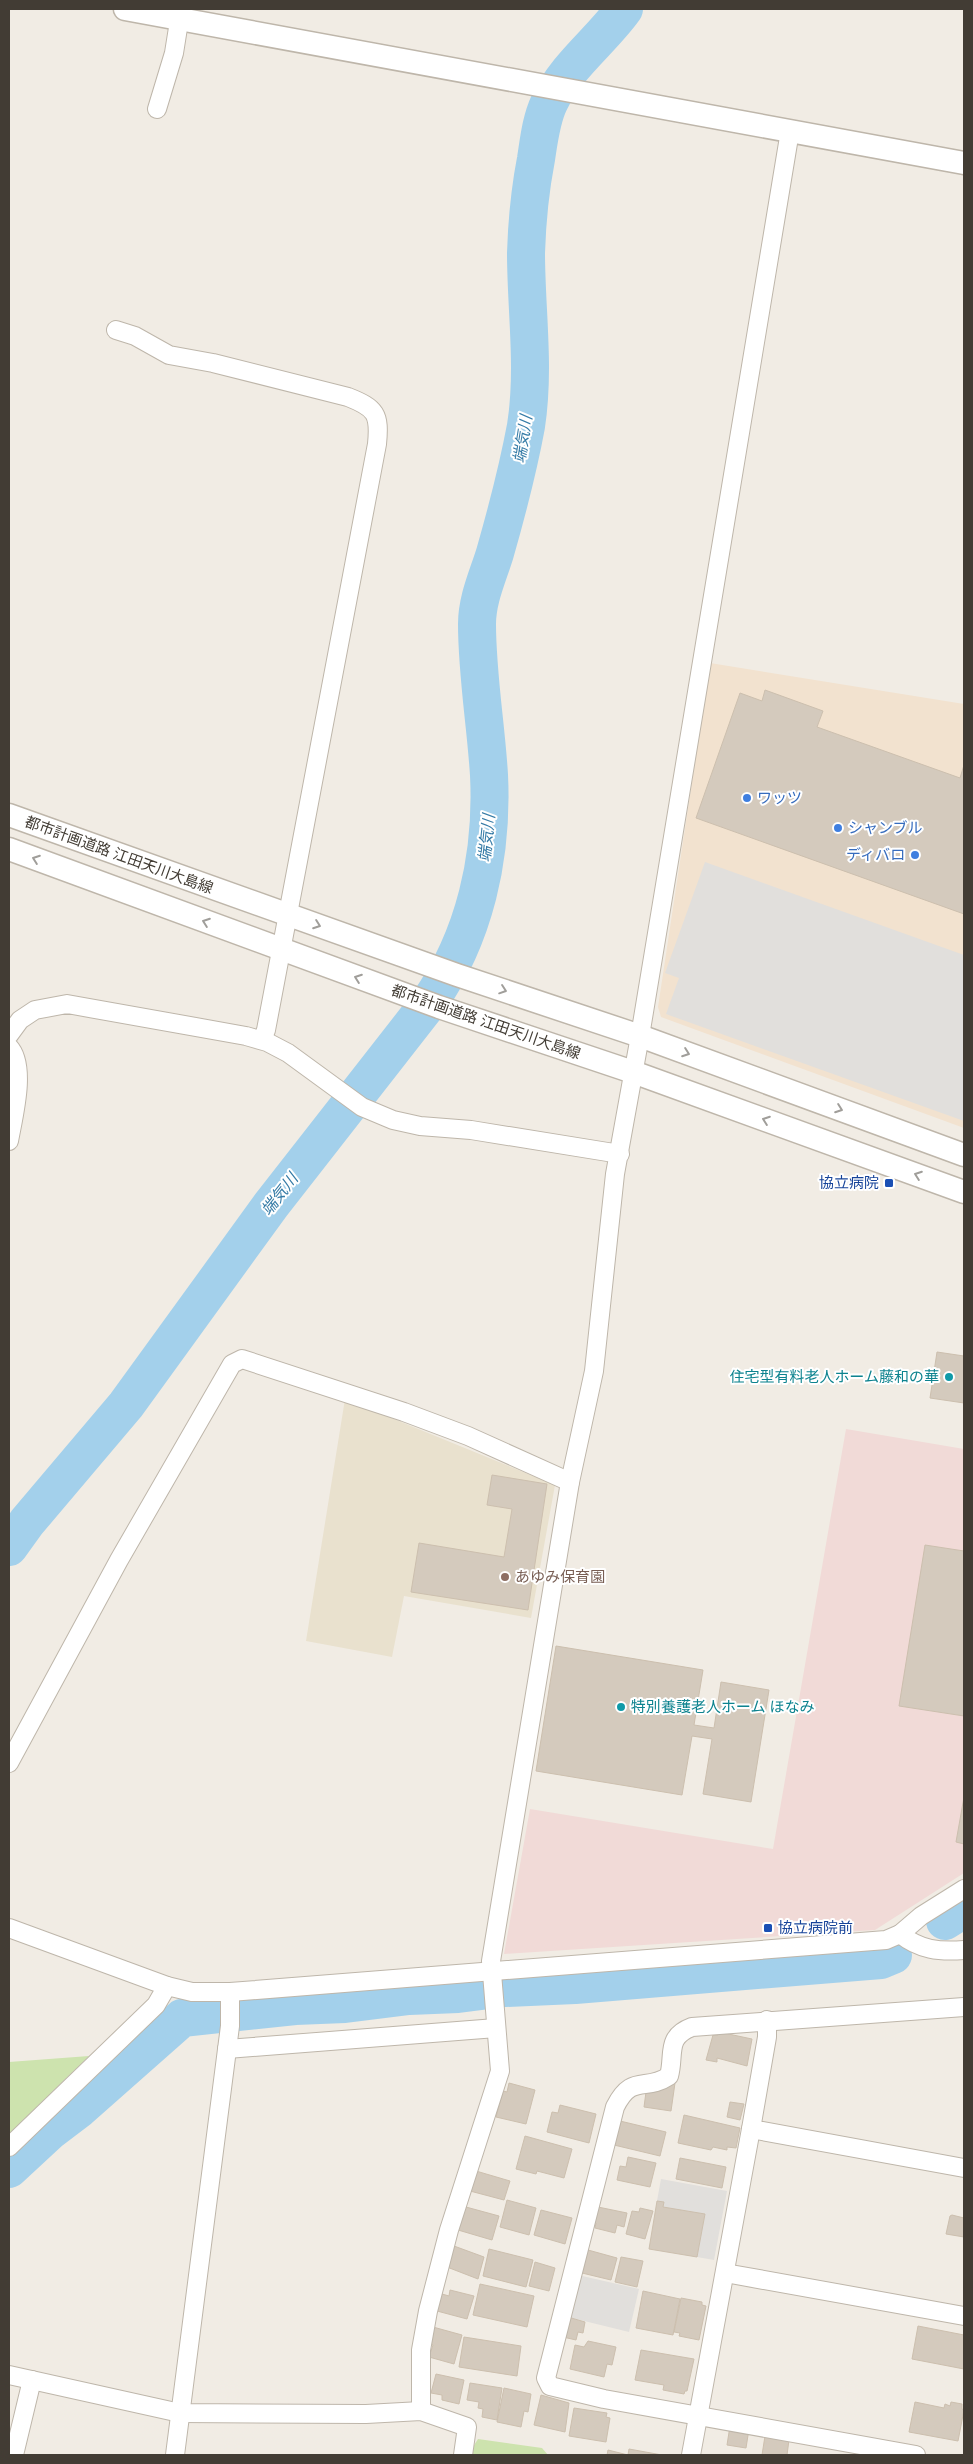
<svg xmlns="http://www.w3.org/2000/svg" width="973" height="2464" viewBox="0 0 973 2464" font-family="Mulish,'Noto Sans JP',sans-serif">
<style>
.commercial{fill:#f2e2cf}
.education{fill:#e9e1ce}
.medical{fill:#f1dad7}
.green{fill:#cde3ae}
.parking{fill:#e1dfdc}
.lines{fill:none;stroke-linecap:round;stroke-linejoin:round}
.river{stroke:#a3d0eb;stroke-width:38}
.building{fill:#d4cabd;stroke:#ccbfae}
.minor-casing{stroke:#beb6aa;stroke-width:20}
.tertiary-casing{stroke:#beb6aa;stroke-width:25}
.minor{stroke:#fff;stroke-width:18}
.tertiary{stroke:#fff;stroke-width:22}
.oneway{stroke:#a09e9a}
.shop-dot{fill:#3f7fe0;stroke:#fff;stroke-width:2}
.transit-dot{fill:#1a4fb4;stroke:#fff;stroke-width:2}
.culture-dot{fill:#0f9aa8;stroke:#fff;stroke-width:2}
.education-dot{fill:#8d6e63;stroke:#fff;stroke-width:2}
.labels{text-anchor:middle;stroke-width:4;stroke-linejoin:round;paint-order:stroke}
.shop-label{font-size:15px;fill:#366cbe;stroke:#fff;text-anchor:start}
.street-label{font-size:15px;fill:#423c34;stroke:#fff}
.transit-label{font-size:15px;fill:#164399;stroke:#fff;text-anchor:end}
.culture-label{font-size:15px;fill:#0d838f;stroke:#fff;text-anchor:end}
.education-label{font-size:15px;fill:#785e54;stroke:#fff;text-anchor:start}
.water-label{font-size:16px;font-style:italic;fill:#357ba6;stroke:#fff}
</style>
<rect width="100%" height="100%" fill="#f1ece4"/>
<!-- commercial -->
<path class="commercial" d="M 710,663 L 964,704 L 964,1128 L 661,1017 L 658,1007 Z"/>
<!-- education -->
<path class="education" d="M 345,1399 L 555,1485 L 531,1618 L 404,1596 L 392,1657 L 306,1641 Z"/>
<!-- medical -->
<path class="medical" d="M 846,1429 L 964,1449 L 964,1873 L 875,1930 L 504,1954 L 530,1809 L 773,1849 Z"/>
<!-- green -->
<g class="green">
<path d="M 89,2056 L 9,2134 L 9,2062 Z"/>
<path d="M 478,2439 L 542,2448 L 548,2455 L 471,2455 L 471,2450 Z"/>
</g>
<!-- parking -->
<g class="parking">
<path d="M 705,862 L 964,955 L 964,1121 L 666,1014 L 679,978 L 665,973 Z"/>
<path d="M 661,2179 L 727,2191 L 714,2260 L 697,2257 L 705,2214 L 663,2207 L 664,2202 L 657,2201 Z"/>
<path d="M 578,2275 L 639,2289 L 629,2332 L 568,2317 Z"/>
</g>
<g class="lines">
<!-- river -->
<g class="river">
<path d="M 9,1547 L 27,1522 L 126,1405 L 271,1205 L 428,1004 C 475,937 493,856 489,775 C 486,725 477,675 477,624 C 477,599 488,576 495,553 C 507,511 518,469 526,426 C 535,368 526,310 526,253 C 527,221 530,190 536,159 C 539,140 541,120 549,103 C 566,66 601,41 624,9"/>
<path d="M 945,1921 L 964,1909"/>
<path d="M 9,2169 L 50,2131 L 79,2109 L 182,2018 L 295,2006 L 345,2004 L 409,1996 L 458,1994 L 505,1988 L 575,1985 L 881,1960 L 893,1955"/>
</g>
</g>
<!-- building -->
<g class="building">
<path d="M 765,690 L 823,711 L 817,727 L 960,778 L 964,765 L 964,914 L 696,818 L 740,693 L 762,701 Z"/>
<path d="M 937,1352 L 964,1356 L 964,1403 L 930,1398 Z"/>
<path d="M 492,1475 L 547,1484 L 528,1610 L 411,1592 L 419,1543 L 504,1557 L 512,1509 L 487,1505 Z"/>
<path d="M 925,1545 L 964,1551 L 964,1716 L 899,1706 Z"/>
<path d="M 556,1646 L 703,1670 L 694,1725 L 714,1728 L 721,1682 L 769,1690 L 751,1802 L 703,1794 L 712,1739 L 692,1736 L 682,1795 L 536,1771 Z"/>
<path d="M 964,1797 L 964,1844 L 956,1842 Z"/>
<path d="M 719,2032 L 752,2039 L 747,2066 L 717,2058 L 717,2062 L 706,2060 L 713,2035 L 718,2035 Z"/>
<path d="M 509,2083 L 535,2090 L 526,2124 L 496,2117 L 503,2091 L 507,2092 Z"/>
<path d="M 675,2083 L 671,2111 L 644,2107 L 646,2092 L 650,2093 L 649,2086 Z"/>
<path d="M 730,2102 L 744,2104 L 740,2120 L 727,2117 Z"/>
<path d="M 560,2105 L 596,2114 L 589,2143 L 547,2132 L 552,2112 L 558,2113 Z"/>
<path d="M 684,2115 L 740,2128 L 736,2148 L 727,2147 L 727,2150 L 713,2147 L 711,2150 L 678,2143 Z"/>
<path d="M 620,2121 L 666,2132 L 660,2156 L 614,2145 Z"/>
<path d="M 525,2136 L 572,2149 L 564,2178 L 537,2171 L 536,2174 L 516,2169 Z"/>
<path d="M 628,2157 L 656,2163 L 650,2187 L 617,2180 L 620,2166 L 626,2167 Z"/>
<path d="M 680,2158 L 726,2167 L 722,2188 L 676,2179 Z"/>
<path d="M 476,2171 L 510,2181 L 504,2200 L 470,2191 Z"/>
<path d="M 507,2200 L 536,2208 L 529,2235 L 500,2227 Z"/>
<path d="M 657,2201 L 664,2202 L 663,2207 L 705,2214 L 697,2257 L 649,2249 Z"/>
<path d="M 466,2207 L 499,2216 L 492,2240 L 458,2230 Z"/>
<path d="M 598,2207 L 627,2213 L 624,2227 L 617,2225 L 615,2233 L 595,2228 L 596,2223 L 594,2222 Z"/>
<path d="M 640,2208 L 653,2211 L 645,2239 L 626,2234 L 632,2211 L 639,2212 Z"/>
<path d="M 541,2210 L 572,2218 L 565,2244 L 534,2235 Z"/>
<path d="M 952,2215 L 964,2218 L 964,2237 L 946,2234 L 950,2216 Z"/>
<path d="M 454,2246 L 484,2257 L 478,2279 L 447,2267 Z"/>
<path d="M 489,2249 L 533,2260 L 526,2287 L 483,2276 Z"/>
<path d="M 588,2250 L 617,2258 L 611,2280 L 582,2273 Z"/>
<path d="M 621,2257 L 643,2261 L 637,2287 L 615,2282 Z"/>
<path d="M 535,2262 L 555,2268 L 549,2291 L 529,2286 Z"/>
<path d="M 480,2284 L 534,2296 L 527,2327 L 473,2315 Z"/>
<path d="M 450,2290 L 474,2296 L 467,2319 L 437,2311 L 442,2294 L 449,2296 Z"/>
<path d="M 643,2291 L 680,2299 L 673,2335 L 636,2328 Z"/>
<path d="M 681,2298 L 702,2302 L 702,2305 L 706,2306 L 699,2340 L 679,2336 L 680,2333 L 674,2332 Z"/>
<path d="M 568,2317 L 585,2322 L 583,2333 L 578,2332 L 576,2340 L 563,2337 Z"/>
<path d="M 918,2326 L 964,2335 L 964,2369 L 912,2359 Z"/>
<path d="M 433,2327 L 462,2335 L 454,2364 L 429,2357 L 433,2345 L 429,2343 Z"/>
<path d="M 464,2337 L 521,2346 L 517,2376 L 459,2367 Z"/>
<path d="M 588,2341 L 616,2347 L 612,2365 L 607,2364 L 604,2377 L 570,2369 L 575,2345 L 584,2347 Z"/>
<path d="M 641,2350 L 694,2359 L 687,2391 L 685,2391 L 684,2394 L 663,2390 L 664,2385 L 635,2380 Z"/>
<path d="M 436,2374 L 464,2380 L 459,2404 L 442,2400 L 442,2395 L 431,2393 Z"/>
<path d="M 470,2383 L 502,2388 L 497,2420 L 482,2417 L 483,2409 L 478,2408 L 479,2402 L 467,2400 Z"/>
<path d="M 504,2388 L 531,2394 L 528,2412 L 524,2411 L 521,2427 L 497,2422 Z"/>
<path d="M 541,2395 L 569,2403 L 565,2432 L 534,2425 Z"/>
<path d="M 915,2402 L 944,2408 L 945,2404 L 950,2406 L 951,2402 L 962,2404 L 962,2409 L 964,2410 L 958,2441 L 909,2432 Z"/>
<path d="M 574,2408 L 607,2413 L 606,2417 L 610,2418 L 606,2442 L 569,2436 Z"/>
<path d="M 730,2426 L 749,2429 L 746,2448 L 727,2445 Z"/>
<path d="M 765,2436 L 789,2440 L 787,2455 L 762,2455 Z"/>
<path d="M 629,2449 L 662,2455 L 607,2455 L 608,2450 L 628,2455 Z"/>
</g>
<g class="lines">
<!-- minor casing -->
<g class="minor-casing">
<g id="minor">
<path d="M 157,109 L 174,53 L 181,9"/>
<path d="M 116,330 L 135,336 L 169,355 L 213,363 L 348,397 C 376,408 380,414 377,444 L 266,1030 L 262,1040"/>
<path d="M 9,1035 L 20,1020 L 35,1010 L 67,1004 L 246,1036 L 267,1042 L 288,1053 L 362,1107 L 393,1120 L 420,1126 L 471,1130 L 620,1154"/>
<path d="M 9,1047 C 27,1066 13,1118 9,1141"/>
<path d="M 9,1763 L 119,1560 L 232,1364 L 242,1359 L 404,1412 L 468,1436 L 570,1482"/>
<path d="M 9,1928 L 167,1986 L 192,1992 L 230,1992 L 886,1940 L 900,1934 L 921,1916 L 964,1889"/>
<path d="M 900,1934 C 920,1950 939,1952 964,1950"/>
<path d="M 227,2049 L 496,2028"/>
<path d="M 751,2129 L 964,2168"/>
<path d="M 9,2147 L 156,2005 L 167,1986"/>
<path d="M 725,2273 L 964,2316"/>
<path d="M 9,2375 L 180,2413 L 366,2414 L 421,2411 L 467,2427 L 463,2455"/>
<path d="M 421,2411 L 421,2350 L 428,2311 L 449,2230 L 500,2071 L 491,1961 L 570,1482 L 594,1371 L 615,1174 L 640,1036 L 790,131"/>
<path d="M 14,2455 L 32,2380"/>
<path d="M 175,2455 L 230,2026 L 230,1992"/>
<path d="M 691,2455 L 751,2129 L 767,2037 L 767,2020"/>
<path d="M 916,2455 L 604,2399 L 550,2386 L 546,2378 L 615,2107 C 632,2073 645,2092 669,2076 C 675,2055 665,2037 692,2027 L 964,2007"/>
</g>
</g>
<!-- tertiary casing -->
<g class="tertiary-casing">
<g id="tertiary">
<path d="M 125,9 L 964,163"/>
<path d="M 9,815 L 457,975 L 640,1036 L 964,1155"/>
<path d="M 9,849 L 439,1007 L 633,1072 L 964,1192"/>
</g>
</g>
<!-- minor -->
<use href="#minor" class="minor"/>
<!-- tertiary -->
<use href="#tertiary" class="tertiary"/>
</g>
<!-- one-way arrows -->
<defs><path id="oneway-chevron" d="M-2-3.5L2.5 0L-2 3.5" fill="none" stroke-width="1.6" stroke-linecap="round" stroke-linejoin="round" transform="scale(1.25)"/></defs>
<g class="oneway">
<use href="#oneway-chevron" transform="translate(36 859) rotate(-160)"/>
<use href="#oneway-chevron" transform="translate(206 922) rotate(-160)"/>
<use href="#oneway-chevron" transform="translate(317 925) rotate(20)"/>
<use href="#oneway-chevron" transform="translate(358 978) rotate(-160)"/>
<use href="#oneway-chevron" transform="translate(503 990) rotate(19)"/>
<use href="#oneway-chevron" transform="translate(686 1053) rotate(20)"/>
<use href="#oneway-chevron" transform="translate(839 1109) rotate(20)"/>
<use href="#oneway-chevron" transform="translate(766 1120) rotate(-160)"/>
<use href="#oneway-chevron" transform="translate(918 1175) rotate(-160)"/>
</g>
<!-- markers -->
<g class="shop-dot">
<circle cx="747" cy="798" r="5"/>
<circle cx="838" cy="828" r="5"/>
<circle cx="915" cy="855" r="5"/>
</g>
<g class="transit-dot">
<rect x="884" y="1178" width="10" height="10" rx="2.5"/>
<rect x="763" y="1923" width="10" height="10" rx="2.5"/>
</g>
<g class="culture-dot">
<circle cx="949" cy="1377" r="5"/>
<circle cx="621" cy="1707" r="5"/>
</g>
<circle class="education-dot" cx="505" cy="1577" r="5"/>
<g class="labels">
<!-- shop labels -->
<g class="shop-label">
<text x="757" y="803">ワッツ</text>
<text x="848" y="833">シャンブル</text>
<text x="905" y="860" text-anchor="end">ディバロ</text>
</g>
<!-- street labels -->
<g class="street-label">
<text transform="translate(119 855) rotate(20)" y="5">都市計画道路 江田天川大島線</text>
<text transform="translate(486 1022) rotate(19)" y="5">都市計画道路 江田天川大島線</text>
</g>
<!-- transit labels -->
<g class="transit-label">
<text x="879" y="1188">協立病院</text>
<text x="778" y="1933" text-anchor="start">協立病院前</text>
</g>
<!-- culture labels -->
<g class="culture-label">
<text x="939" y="1382">住宅型有料老人ホーム藤和の華</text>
<text x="631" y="1712" text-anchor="start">特別養護老人ホーム ほなみ</text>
</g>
<!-- education labels -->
<g class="education-label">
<text x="515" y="1582">あゆみ保育園</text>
</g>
<!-- water labels -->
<g class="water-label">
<text transform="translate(522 439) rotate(-81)" y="6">端気川</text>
<text transform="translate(486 838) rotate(-84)" y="6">端気川</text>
<text transform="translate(279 1194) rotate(-52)" y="6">端気川</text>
</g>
</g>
<!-- border -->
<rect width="973" height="2464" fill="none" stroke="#423c34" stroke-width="20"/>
</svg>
